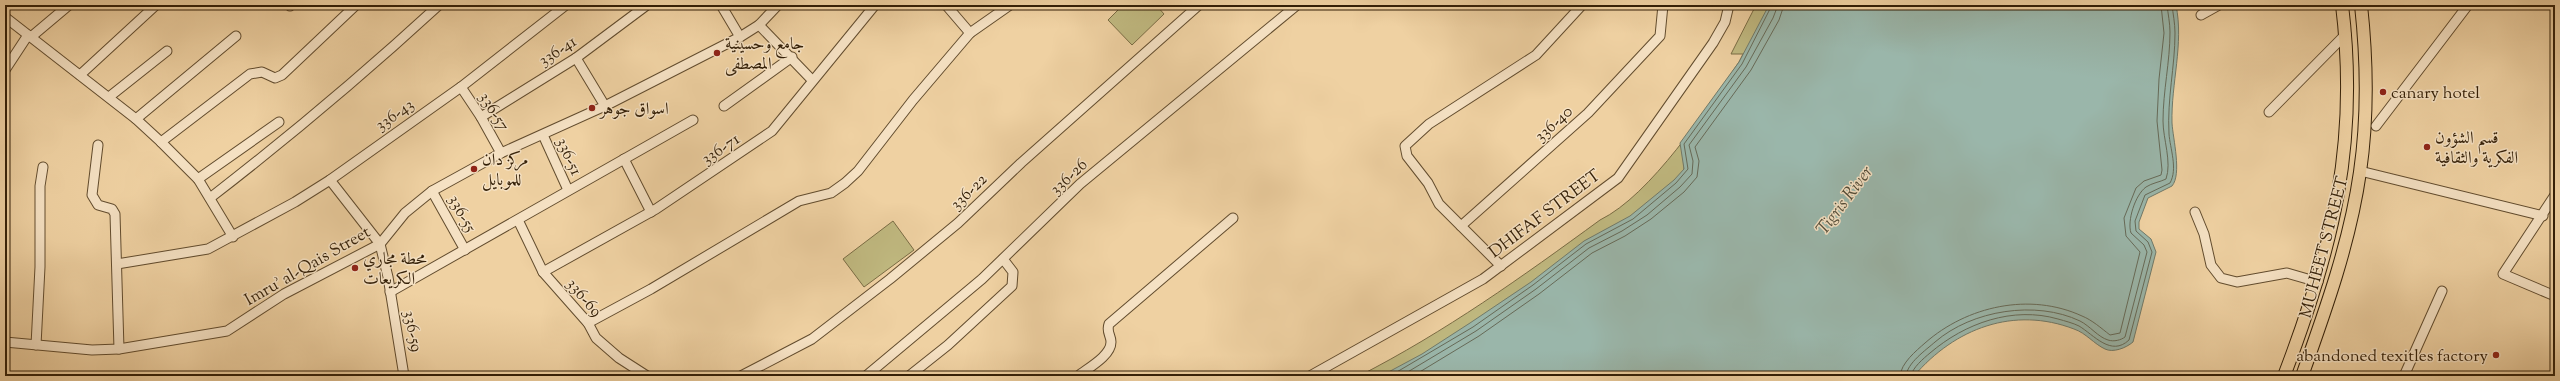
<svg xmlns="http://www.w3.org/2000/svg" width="2560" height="381" viewBox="0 0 2560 381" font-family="'Sorts Mill Goudy',Amiri,serif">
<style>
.green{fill:#c0b980;stroke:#7a6c44}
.water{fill:#9ab6aa;stroke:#717a69}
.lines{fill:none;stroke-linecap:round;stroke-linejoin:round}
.shore{stroke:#666a58;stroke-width:1}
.minor-casing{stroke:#624c2e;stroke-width:11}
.major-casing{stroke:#331f07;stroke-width:14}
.minor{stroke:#f5e1c3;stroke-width:9}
.major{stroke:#efd1a2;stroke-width:12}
.poi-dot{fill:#8f2418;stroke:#f5e1c3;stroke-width:1.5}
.labels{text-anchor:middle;stroke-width:3;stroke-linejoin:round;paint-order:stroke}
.poi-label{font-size:17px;fill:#331f07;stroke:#f5e1c3;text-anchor:start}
.street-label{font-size:17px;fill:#331f07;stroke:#f5e1c3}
.water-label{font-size:18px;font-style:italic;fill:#524c38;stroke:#f5e1c3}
</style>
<rect width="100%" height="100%" fill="#efd1a2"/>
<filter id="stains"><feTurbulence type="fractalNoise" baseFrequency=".005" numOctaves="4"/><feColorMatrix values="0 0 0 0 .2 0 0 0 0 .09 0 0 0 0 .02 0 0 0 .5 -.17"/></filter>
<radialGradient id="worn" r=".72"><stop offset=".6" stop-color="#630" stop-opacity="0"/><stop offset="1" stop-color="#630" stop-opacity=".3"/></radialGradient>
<!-- green -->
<g class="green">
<path d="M 1123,5 L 1156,5 L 1164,14 L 1132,45 L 1108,20 Z"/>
<path d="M 1756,5 L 1792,5 L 1684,162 L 1684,183 L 1406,376 L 1359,376 C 1445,332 1522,277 1600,220 C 1651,195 1707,109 1739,62 L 1743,54 L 1731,54 Z"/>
<path d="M 893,221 L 914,250 L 864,287 L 843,259 Z"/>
</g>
<!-- water -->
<path class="water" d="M 1769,5 L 2176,5 C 2184,44 2171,83 2172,123 C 2173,139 2182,174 2172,186 L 2148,198 L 2139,222 L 2139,229 L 2151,239 L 2156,252 L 2133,342 C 2126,348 2113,353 2105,349 C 2094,344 2086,333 2074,329 C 2014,306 1955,328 1914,376 L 1381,376 L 1422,354 L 1470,323 L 1531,282 L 1584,241 L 1630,216 L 1674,180 L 1684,169 L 1680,143 L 1739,62 Z"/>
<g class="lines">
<!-- shore -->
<g class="shore">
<path d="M 1390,376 L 1473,327 L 1533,285 L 1586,244 L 1633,219 L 1676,183 L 1688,169 L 1684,144 L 1742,64 L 1772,5"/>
<path d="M 1401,376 L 1476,331 L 1536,289 L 1589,248 L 1622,231 L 1647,215 L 1680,187 L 1692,174 L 1693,161 L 1689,145 L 1746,67 L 1773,18 L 1778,5"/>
<path d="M 1413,376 L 1479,336 L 1539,294 L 1592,253 L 1625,236 L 1651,219 L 1684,192 L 1697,177 L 1699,161 L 1695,147 L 1751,70 L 1779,20 L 1784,5"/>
<path d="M 1900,376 C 1901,363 1916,351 1925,343 C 1967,306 2030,292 2082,316 C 2092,320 2101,328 2110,335 L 2120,333 L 2140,252 L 2126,236 L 2124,218 L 2136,188 L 2144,181 L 2161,175 L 2162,170 L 2157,121 L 2159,79 L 2164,33 L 2161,5"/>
<path d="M 1906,376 C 1907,363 1926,350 1935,342 C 1972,310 2036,300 2080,321 C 2090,326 2098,337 2108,340 C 2114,342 2121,340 2125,337 L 2147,252 L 2144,245 L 2131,233 C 2127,221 2135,195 2146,187 C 2152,183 2160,182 2166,179 C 2172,162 2163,139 2163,121 C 2163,91 2170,62 2170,32 C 2170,23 2168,14 2167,5"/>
<path d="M 1911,376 C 1912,368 1924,358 1930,353 C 1965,323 2013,306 2058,319 C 2065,321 2073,323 2079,326 C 2094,335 2111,357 2129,340 L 2152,252 L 2148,242 L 2136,231 L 2135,221 L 2145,195 L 2170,183 C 2178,169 2170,148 2169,134 C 2167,98 2175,67 2175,33 C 2175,23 2173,14 2172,5"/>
</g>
<!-- minor casing -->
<g class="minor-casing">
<g id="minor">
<path d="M 721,5 L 740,37"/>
<path d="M 946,5 L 970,33"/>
<path d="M 290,6 L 290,5"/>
<path d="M 2201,15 L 2219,5"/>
<path d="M 5,17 L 136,119 L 161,142 L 198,179 L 233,237"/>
<path d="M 759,25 L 812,80"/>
<path d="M 31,37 L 69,5"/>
<path d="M 576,58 L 605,106"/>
<path d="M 5,70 L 28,35"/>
<path d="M 80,75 L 156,5"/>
<path d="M 461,87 L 481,117 L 501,153"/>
<path d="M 109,97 L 167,51"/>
<path d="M 724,106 L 792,57"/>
<path d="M 2269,112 L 2346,34"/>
<path d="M 481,117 L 576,58 L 647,5"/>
<path d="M 136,119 L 236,36"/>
<path d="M 2376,126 L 2468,5"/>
<path d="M 543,135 L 568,190"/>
<path d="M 161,142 L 250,74 L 262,72 L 275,78 L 282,75 L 356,5"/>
<path d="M 98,145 L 92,195 L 98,205 L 112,209 L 115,214 L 119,349"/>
<path d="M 624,159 L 651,212"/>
<path d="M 2360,171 L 2543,216"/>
<path d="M 198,179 L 279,122"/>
<path d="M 330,180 L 380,244 L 388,277 L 404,376"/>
<path d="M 432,191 L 465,250"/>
<path d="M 2555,195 L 2503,274 L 2555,296"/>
<path d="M 210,198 C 289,137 365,73 439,5"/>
<path d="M 2195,212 L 2204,234 L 2211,265 L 2221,278 L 2237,282 L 2287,273 L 2318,282"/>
<path d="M 518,220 L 543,272 L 588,323 L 596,338 L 619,358 L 647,376"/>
<path d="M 1461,226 L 1588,113 L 1660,36 L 1663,5"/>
<path d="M 117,264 L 208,249 L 295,202 L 330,180 L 461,87 L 566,5"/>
<path d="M 1501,266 L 1439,204 L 1428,183 L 1407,156 L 1405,146 L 1429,124 L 1536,55 L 1582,5"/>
<path d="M 543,272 L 656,209 L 772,131 L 875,5"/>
<path d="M 390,292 L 693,120"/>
<path d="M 588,323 L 651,289 L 799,201 L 831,193 L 845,183 L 858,171 L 913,100 L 970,33 L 1010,5"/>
<path d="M 5,342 L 92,350 L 119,349 L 227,331 L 284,294 L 380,244 L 405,213 L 432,191 L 501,153 L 605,106 L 740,37 L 759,25 L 778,5"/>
<path d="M 36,345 L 40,267 L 40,186 L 43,167"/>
<path d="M 741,376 L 812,339 L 890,279 L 958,223 L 1021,163 L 1199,5"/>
<path d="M 866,376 L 982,279 L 1080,184 L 1297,5"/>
<path d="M 909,376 L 948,345 L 1012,286 L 1013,272 L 1003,259"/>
<path d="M 1078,376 C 1088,368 1111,356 1111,342 C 1111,335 1106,332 1109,324 L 1233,218"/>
<path d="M 1310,376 L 1483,279 L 1618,178 L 1713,43 L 1725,22 L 1729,5"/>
<path d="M 2404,376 L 2442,291"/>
</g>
</g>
<!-- major casing -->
<g class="major-casing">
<g id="major">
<path d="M 2284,376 C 2333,248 2359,143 2342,5"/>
<path d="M 2302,376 C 2326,309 2350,242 2360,172 C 2368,117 2367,60 2361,5"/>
</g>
</g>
<!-- minor -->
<use href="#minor" class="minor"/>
<!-- major -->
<use href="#major" class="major"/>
</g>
<!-- markers -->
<g class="poi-dot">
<circle cx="717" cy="53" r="4"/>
<circle cx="2383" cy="92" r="4"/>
<circle cx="592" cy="108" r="4"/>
<circle cx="2427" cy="147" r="4"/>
<circle cx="474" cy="169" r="4"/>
<circle cx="355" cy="268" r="4"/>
<circle cx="2496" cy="355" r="4"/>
</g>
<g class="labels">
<!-- poi labels -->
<g class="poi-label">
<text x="725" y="49">جامع وحسينية<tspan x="725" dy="20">المصطفى</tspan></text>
<text x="2391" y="98">canary hotel</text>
<text x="600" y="114">اسواق جوهر</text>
<text x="2435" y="143">قسم الشؤون<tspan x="2435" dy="20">الفكرية والثقافية</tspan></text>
<text x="482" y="165">مركز دان<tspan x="482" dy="20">للموبايل</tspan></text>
<text x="363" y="264">محطة مجاري<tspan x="363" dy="20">الكريعات</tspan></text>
<text x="2488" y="361" text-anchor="end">abandoned texitles factory</text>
</g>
<!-- street labels -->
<g class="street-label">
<text transform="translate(557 50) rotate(-33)" y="6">336-41</text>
<text transform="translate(495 111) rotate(58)" y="6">336-57</text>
<text transform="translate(394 114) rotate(-35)" y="6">336-43</text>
<text transform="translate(1553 123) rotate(-42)" y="6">336-40</text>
<text transform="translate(720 148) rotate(-34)" y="6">336-71</text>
<text transform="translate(570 156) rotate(66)" y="6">336-51</text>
<text transform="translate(1068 176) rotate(-43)" y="6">336-26</text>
<text transform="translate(968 191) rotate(-44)" y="6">336-22</text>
<text transform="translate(463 213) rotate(61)" y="6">336-55</text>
<text transform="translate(1544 213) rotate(-37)" y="6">DHIFAF STREET</text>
<text transform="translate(2323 247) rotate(-75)" y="6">MUHEET STREET</text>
<text transform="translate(307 265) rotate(-30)" y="6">Imruʾ al-Qais Street</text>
<text transform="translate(585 297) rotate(50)" y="6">336-69</text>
<text transform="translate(414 331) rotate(79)" y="6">336-59</text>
</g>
<!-- water labels -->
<g class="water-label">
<text transform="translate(1844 200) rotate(-53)" y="6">Tigris River</text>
</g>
</g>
<!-- margin -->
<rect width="2560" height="381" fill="none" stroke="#efd1a2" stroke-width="20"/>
<rect x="6" y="6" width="2548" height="369" fill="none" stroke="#331f07" stroke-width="2"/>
<rect x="10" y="10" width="2540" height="361" fill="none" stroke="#331f07"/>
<rect width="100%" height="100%" filter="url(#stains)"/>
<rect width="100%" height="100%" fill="url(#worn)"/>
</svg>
